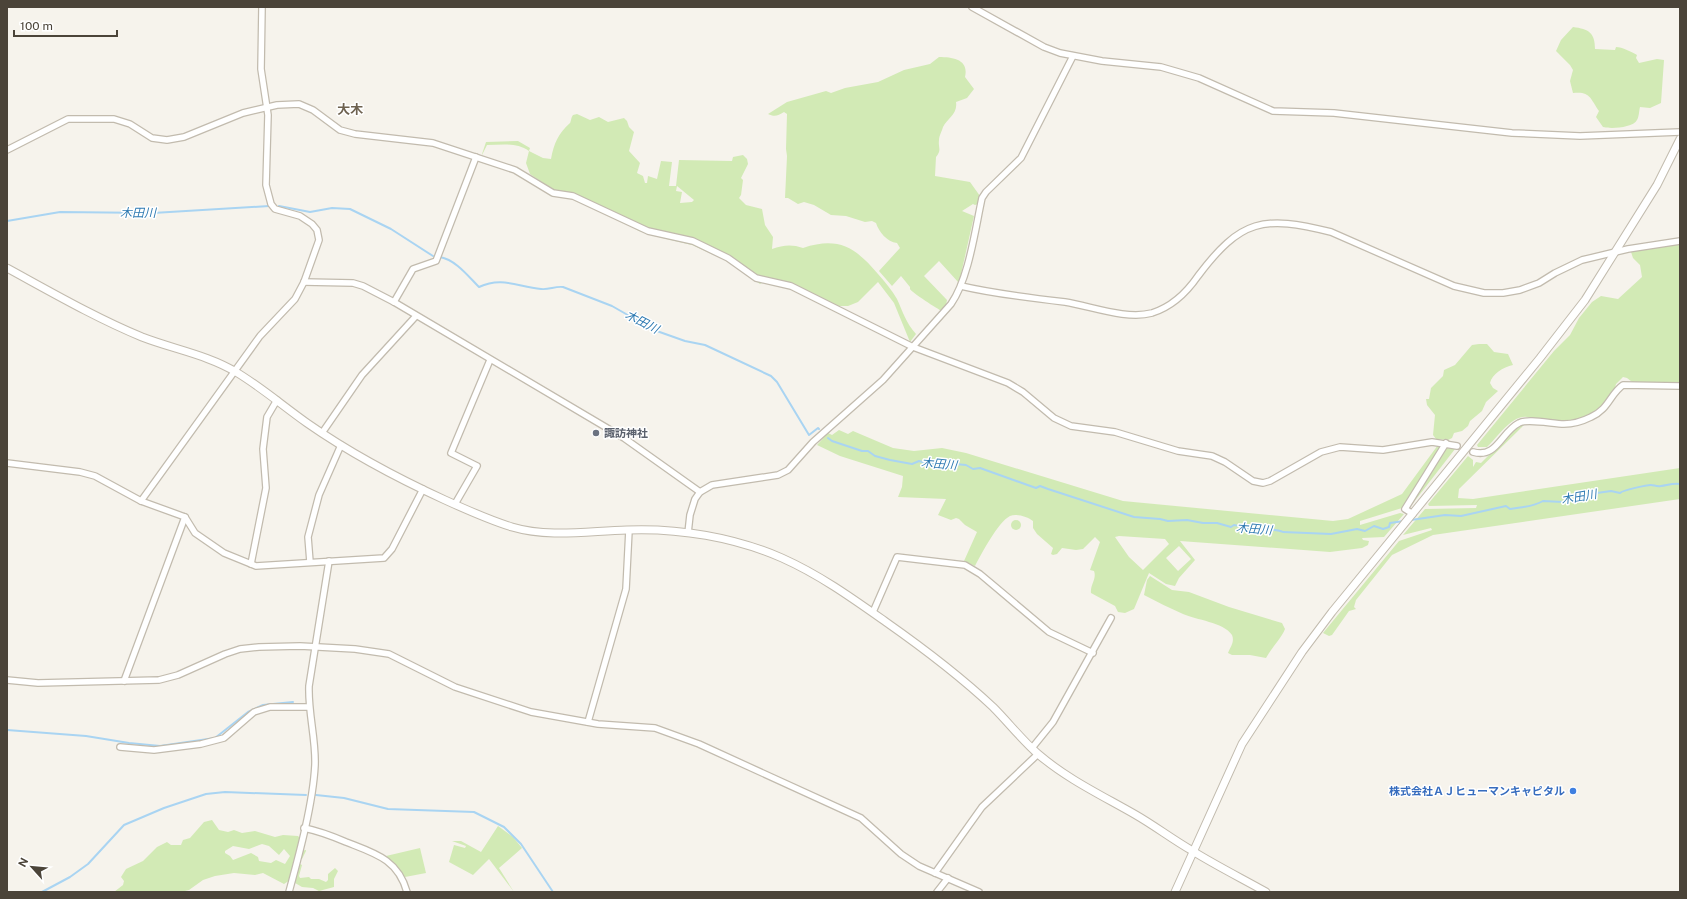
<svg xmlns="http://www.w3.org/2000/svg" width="1687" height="899" viewBox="0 0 1687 899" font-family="'Public Sans','Noto Sans JP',sans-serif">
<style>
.green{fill:#d2eab5;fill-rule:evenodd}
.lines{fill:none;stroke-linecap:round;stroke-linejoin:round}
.stream{stroke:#a9d4f2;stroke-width:2}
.minor-casing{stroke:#c2bbae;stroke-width:8}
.tertiary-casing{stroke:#c2bbae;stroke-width:9}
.minor{stroke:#fff;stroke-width:5.5}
.tertiary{stroke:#fff;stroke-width:7}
.worship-dot{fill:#6b7280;stroke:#fff;stroke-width:1.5}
.shop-dot{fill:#3f7fe0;stroke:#fff;stroke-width:1.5}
.labels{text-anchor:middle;stroke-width:3;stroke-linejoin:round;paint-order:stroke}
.worship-label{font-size:11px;font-weight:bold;fill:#5b616d;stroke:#fff;text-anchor:start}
.shop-label{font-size:11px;font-weight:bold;fill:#366cbe;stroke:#fff;text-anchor:end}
.water-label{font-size:12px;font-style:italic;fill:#2e7ab2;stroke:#fff}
.quarter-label{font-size:13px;font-weight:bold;fill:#6e6250;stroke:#fff}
</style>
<rect width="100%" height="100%" fill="#f6f3ec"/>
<!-- green -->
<g class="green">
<path d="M 1573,27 C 1589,29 1595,33 1595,49 L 1615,50 L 1616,47 C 1622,47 1632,52 1637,55 L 1636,58 L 1639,63 L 1657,59 L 1664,60 L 1661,103 L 1650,108 L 1640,107 C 1639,111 1639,117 1637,120 C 1633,128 1610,129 1603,127 L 1596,117 L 1599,111 C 1590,98 1590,91 1573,93 L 1570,81 L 1573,70 L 1570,65 L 1556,51 L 1561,40 Z"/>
<path d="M 939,57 C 954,57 969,60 965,77 L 974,89 L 967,98 L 956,102 C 958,114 947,119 943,127 C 942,131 939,136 939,140 C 938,148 942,150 936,157 L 935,176 L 970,182 L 980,196 L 978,204 L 975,205 L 973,204 L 962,211 L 974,216 L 959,283 L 939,261 L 924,276 L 947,300 L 946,305 L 942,311 C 939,310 911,292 910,289 L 910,287 L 901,276 L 892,286 L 879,271 L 900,248 L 897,243 C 887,242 879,232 876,223 L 872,221 L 865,222 L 846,216 L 831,215 L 814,205 L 804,202 L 798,204 L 788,198 L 785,198 L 787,156 L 786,149 L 787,114 L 784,112 C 778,116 774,117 768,114 L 787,102 L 826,91 L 831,93 L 845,88 L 878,82 L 904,70 L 930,64 Z"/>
<path d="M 577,114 L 590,120 L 599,117 L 608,122 L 624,118 L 627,121 L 629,127 L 634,132 L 629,151 L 640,163 L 637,173 L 643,176 L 645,183 L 647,183 L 648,176 L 657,179 L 661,161 L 672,162 L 669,186 L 676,186 L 679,160 L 732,161 L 733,157 L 743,155 L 747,159 L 748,164 L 741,178 L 743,180 L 741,195 L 739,198 L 746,205 L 762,209 L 765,225 L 773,237 L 772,249 C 783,245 792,244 803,248 C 839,236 856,248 878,274 C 885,282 892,290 897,299 C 903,312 906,323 916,334 L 910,342 L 894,303 L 878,282 L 858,302 L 848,306 L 838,306 L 787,282 L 767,279 L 760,284 L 725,260 L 692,245 L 654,236 L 639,231 L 618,219 L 596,210 L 578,195 L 555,191 L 530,174 L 526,163 L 529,151 C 516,142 502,145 487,145 L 482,155 L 482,154 L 486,142 L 518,141 L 530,148 L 529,151 L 543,158 L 551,159 C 554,143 558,134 570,123 C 571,122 571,117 573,115 ZM 677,186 L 694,200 L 692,202 L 680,203 L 682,192 L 676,191 Z"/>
<path d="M 1680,243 L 1680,388 L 1648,382 L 1636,385 L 1627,378 L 1623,377 L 1616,384 L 1613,396 L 1586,422 L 1567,426 L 1535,420 C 1516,407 1499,436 1487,447 L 1478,447 L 1477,445 L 1554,351 L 1570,335 L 1579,318 L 1592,302 L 1601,296 L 1618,299 L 1642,277 L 1640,265 L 1633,258 L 1631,252 L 1663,244 Z"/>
<path d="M 1479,344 L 1487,344 L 1494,352 L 1508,354 L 1513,365 C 1503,367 1492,374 1490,383 L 1493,388 L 1498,391 L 1486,402 L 1482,411 L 1470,421 L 1468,426 L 1462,431 L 1454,433 L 1452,438 L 1448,440 L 1436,439 L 1433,435 L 1435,415 L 1427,405 L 1426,399 L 1429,399 L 1431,388 L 1443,376 L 1444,370 L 1455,365 L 1472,345 Z"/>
<path d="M 1529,423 L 1524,425 L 1459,489 L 1458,498 L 1473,499 L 1680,468 L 1680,499 L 1433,535 L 1392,555 L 1356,600 L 1354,607 L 1356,609 L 1349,611 L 1332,635 L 1329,636 L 1323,633 L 1399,541 L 1432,530 L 1431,528 L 1403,535 L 1425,509 L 1476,508 L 1477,505 L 1429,506 L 1428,504 L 1468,456 L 1473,460 L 1473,467 L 1476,462 L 1481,463 L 1518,426 Z"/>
<path d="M 839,430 L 848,434 L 853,431 L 893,448 L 914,451 L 942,448 L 966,453 L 1123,501 L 1333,521 L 1348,519 L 1402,494 L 1438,445 L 1442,445 L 1402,508 L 1360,521 L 1360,525 L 1400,513 L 1404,514 L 1384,537 L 1362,538 L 1363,540 L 1369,541 L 1368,545 L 1362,548 L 1330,552 L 1180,541 L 1195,560 L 1179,578 L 1175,586 L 1166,584 L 1149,573 L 1134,609 L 1125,613 L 1118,612 L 1115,606 L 1091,593 C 1090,585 1097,579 1094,571 L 1090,570 L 1100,542 L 1095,537 L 1083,549 L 1076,550 L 1062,548 L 1057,554 L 1053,555 L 1051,554 L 1053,548 L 1037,534 L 1033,528 L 1033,521 C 1028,517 1017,513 1010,516 C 998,522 982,553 975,566 L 964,561 L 977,532 L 965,525 L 959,519 L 956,518 L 951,520 L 938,515 L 946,499 L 898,497 L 902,487 L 903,476 L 840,456 L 817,445 L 828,433 L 832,435 ZM 1119,536 L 1165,539 L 1169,544 L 1143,570 L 1129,557 L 1115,537 ZM 1179,546 L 1191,559 L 1178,571 L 1166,558 Z"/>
<path d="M 1446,448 L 1455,449 L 1410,507 L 1409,506 Z"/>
<circle cx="1016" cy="525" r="5"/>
<path d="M 1150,576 L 1172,590 L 1189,592 L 1229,607 L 1282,623 L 1285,629 C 1281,639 1272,647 1266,658 L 1250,655 L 1232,655 L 1228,653 C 1230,647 1235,642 1232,635 C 1223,622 1196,620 1183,614 C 1170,608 1157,602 1144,595 L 1147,580 Z"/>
<path d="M 212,820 L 219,830 L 228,832 L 234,830 L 242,833 L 255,831 L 275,837 L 283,835 L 298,836 L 301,839 L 301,851 L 306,850 L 306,851 L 302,859 L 299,859 L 298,863 L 302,865 L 299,876 L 300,878 L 309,877 L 311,879 L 319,879 L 326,882 L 328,880 L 328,874 L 335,868 L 338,871 L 334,879 L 334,887 L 319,891 L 313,888 L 302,887 L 290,880 L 284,884 L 263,873 L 255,875 L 234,873 L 215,876 L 203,880 L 189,890 L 181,892 L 114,892 L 123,885 L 124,881 L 121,877 L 126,869 L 143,861 L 157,847 L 167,842 L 171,845 L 181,845 L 183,840 L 190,838 L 204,822 ZM 262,844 L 269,846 L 279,855 L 284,849 L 290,856 L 285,864 L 276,860 L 271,863 L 259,861 L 258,857 L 251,853 L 233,860 L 230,856 L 225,853 L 225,851 L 233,846 L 249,849 Z"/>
<path d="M 498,826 L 513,837 L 522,848 L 499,868 L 514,892 L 489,859 L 473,875 L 449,862 L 454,845 L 465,848 L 466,846 L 452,841 L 461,841 L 481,852 Z"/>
<path d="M 420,848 L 426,873 L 405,877 L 386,856 Z"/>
</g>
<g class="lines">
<!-- stream -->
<g class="stream">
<path d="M 279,206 L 310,212 L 332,208 L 350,209 L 391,229 L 433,256"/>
<path d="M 7,221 L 60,212 L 153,213 L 269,206"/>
<path d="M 440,257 C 456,260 468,276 479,287 C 502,276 518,287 541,289 C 549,290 555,286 563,287 L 612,306 L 654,330 L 685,341 L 705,345 L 771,376 L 777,382 L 809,435 L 818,428 L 819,429"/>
<path d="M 828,438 L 832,441 L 862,451 L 868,451 L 875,456 L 890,460 L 912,464 L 919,461 L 926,463 L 955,464 L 966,465 L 973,469 L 980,468 L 1036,488 L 1040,486 L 1048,489 L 1134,517 L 1160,519 L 1168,521 L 1187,520 L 1203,523 L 1217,523 L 1231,527 L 1234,525 C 1241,526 1248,529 1256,529 C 1262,529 1278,529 1283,532 L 1331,534 L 1357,529 L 1365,531 L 1374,526 L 1383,529 L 1389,527 L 1390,523 L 1404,521"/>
<path d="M 1411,520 L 1445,515 L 1461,516 L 1506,506 L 1510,509 C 1522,507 1533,507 1543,501 L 1563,502 L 1596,496 L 1597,493 L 1611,491 L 1620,493 C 1623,490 1647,485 1651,485 C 1654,485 1657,487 1661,486 C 1668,485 1673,483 1680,484"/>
<path d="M 7,730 L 86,736 L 129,743 L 160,746 L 215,738 L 248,712 L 263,705 L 293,702"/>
<path d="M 316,795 L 344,798 L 388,809 L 474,812 L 504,827 L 521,844 L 553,892"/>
<path d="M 42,892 L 70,877 L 88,864 L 124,825 L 164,808 L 206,794 L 225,792 L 306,795"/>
</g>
<!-- minor casing -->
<g class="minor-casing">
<g id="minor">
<path d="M 972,7 L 1044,47 L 1060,53 L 1102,61 L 1161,67 L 1199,78 L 1273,111 L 1334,113 L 1512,133 L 1580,136 L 1680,132"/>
<path d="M 7,150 L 68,119 L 114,119 L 130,124 L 152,138 L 167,140 L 184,137 L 243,113 L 277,105 L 299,104 L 313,110 L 340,130 L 355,134 L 433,143 L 515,170 L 553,193 L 573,196 L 648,231 L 693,241 L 728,258 L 756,278 L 791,286 L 913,347 L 1008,383 L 1023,392 L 1054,418 L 1071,426 L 1115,432 L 1178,451 L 1212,456 L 1225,462 L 1253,481 L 1263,483 L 1270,481 L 1321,452 L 1340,447 L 1383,450 L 1432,442 L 1457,446"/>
<path d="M 304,282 L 353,283 L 363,286 L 394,302 L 624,438 L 700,492"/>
<path d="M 961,286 C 995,294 1030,298 1065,302 C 1091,306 1126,320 1152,313 C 1171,307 1187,292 1198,276 C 1241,219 1263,215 1331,232 L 1454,286 L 1484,293 L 1503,293 L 1520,290 L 1539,283 L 1555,273 L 1582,260 L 1628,249 L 1680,241"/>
<path d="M 394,302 L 413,269 L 436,261 L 476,157"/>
<path d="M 322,433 L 362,375 L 416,316"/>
<path d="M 1473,452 C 1497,459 1501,432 1519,423 C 1527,418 1553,424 1564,424 C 1573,424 1583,421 1591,417 C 1609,409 1610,394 1623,385 L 1680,386"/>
<path d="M 7,463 L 80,472 L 95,476 L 141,501 L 185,517 L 195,533 L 224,553 L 256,566 L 384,558 L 392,549 L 423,489"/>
<path d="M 141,501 L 260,336 L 295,299 L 304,282 L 319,240 L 317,230 L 312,224 L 300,216 L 275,209 L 271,204 L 266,185 L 268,115 L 261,69 L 262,7"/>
<path d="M 455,504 L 477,466 L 451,453 L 490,360"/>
<path d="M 1413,514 L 1405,509 L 1446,443"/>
<path d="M 688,533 L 690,515 L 695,499 L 700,492 L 712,485 L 778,475 L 788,470 L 813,442 L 883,380 L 951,304 C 969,278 975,230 982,198 L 986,192 L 1021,158 L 1073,56"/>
<path d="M 310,562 L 308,537 L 319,495 L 341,445"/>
<path d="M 251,564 L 266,488 L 263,449 L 267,417 L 277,400"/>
<path d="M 873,612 L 897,557 L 965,565 L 980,574 L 1049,632 L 1093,653"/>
<path d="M 7,680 L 38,683 L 159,680 L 178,675 L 225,654 L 240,649 L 259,647 L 300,646 L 355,649 L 389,654 L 455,687 L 531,712 L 598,724 L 655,728 L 699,744 L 861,818 L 901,854 L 919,866 L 979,892"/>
<path d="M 124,681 L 185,517"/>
<path d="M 588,722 L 626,589 L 629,530"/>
<path d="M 120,747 L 154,750 L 201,744 L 224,738 L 254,712 L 270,707 L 308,707"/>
<path d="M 1032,748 L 1053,722 L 1111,618"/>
<path d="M 304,828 C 319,831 332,836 346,842 C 374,853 398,859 407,892"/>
<path d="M 935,873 L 982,807 L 1038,754"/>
<path d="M 289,892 C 299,855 313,804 315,765 C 316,739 308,713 309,686 L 329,561"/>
<path d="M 937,892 L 948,878"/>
</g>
</g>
<!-- tertiary casing -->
<g class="tertiary-casing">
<g id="tertiary">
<path d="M 7,268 C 51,292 96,318 142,337 C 173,349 208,355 236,372 C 261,387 283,406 307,423 C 350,453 397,478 445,500 C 467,510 489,520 512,527 C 549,538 588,531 627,530 C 679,528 734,537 782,558 C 820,575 852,598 886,622 C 923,648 960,676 993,707 C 1008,722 1022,740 1038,754 C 1067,779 1103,796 1136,815 C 1155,826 1172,839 1191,850 C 1215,865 1241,878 1266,892"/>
<path d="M 1175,892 L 1242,744 L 1302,652 L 1332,612 L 1540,358 L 1585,300 L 1657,185 L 1680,139"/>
</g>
</g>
<!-- minor -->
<use href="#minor" class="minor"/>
<!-- tertiary -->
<use href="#tertiary" class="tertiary"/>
</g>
<!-- markers -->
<circle class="worship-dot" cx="596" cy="433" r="4"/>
<circle class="shop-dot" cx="1573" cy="791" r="4"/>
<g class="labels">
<!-- worship labels -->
<g class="worship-label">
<text x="604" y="437">諏訪神社</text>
</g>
<!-- shop labels -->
<g class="shop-label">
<text x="1565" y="795">株式会社ＡＪヒューマンキャピタル</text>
</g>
<!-- water labels -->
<g class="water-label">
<text x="138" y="217">木田川</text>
<text transform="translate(642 322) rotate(27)" y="4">木田川</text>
<text transform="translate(939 464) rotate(5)" y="4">木田川</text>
<text transform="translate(1579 497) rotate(-10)" y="4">木田川</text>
<text transform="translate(1254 529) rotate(5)" y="4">木田川</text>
</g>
<!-- quarter labels -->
<g class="quarter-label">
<text x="350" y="114">大木</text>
</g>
</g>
<!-- border -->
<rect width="1687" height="899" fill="none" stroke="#4b4439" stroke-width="16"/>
<!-- north arrow -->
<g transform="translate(32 867) rotate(297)" stroke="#ffffff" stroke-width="3" paint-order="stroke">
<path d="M0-3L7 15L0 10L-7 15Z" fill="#4b4439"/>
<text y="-6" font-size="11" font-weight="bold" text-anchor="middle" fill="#4b4439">N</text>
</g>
<!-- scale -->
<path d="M14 30v6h103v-6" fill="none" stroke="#4b4439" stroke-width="2"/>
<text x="20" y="30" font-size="12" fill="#4b4439" stroke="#ffffff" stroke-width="3" paint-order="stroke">100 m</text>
</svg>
